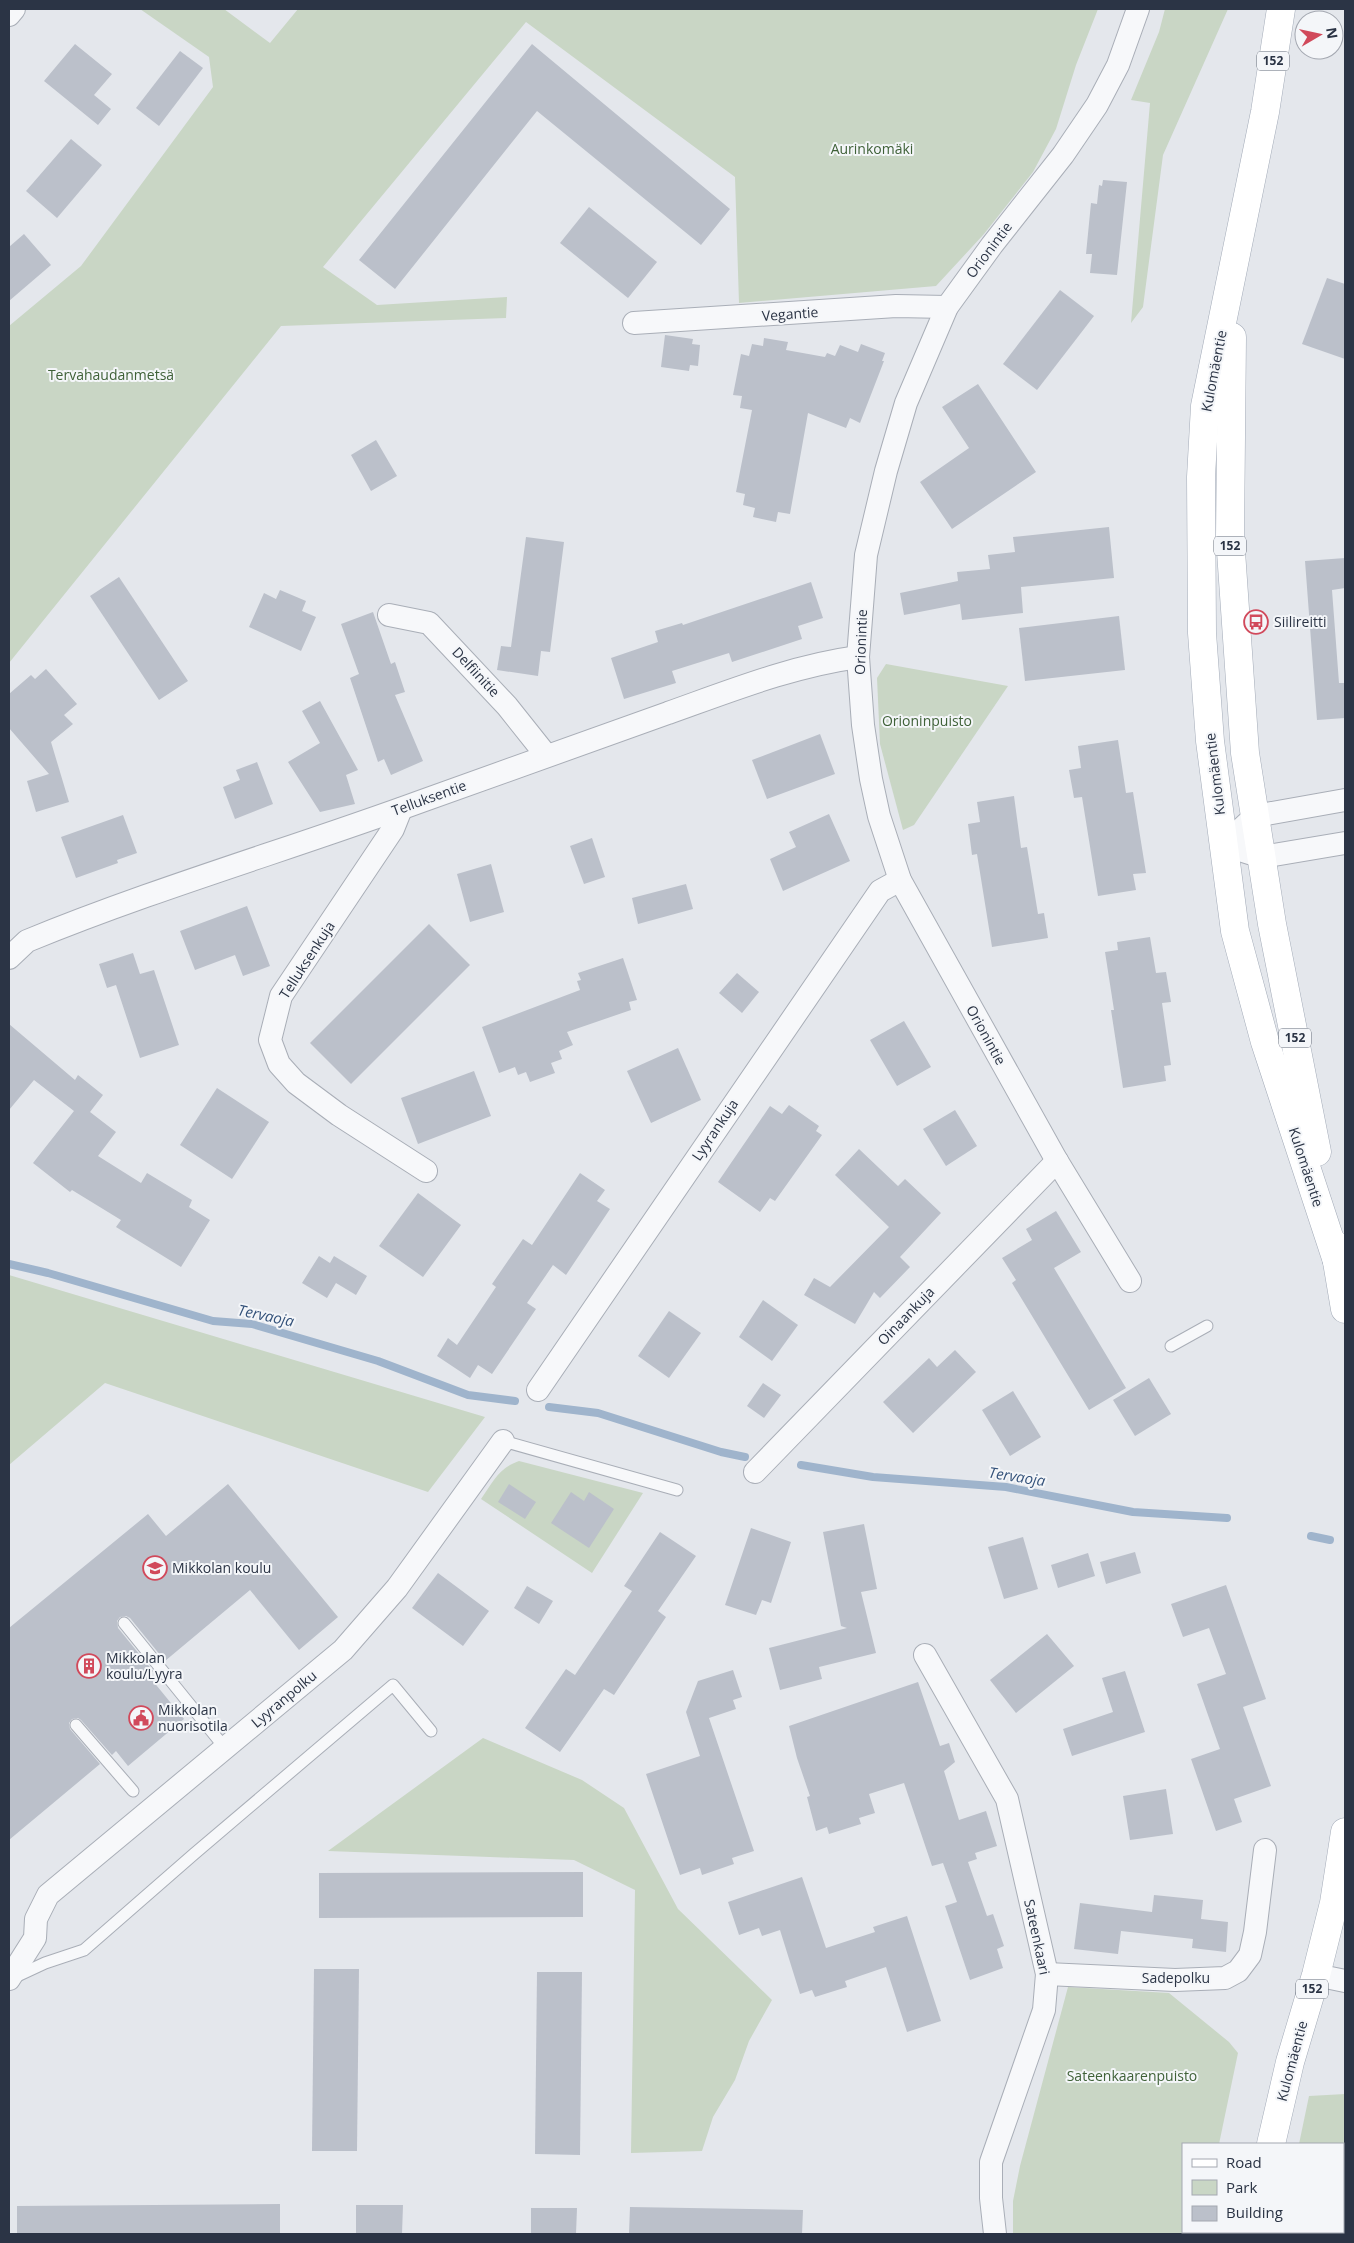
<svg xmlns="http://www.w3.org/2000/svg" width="1354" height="2243" viewBox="0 0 1354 2243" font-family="'Open Sans',sans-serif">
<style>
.green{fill:#c9d6c5}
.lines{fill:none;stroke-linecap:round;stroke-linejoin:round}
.stream{stroke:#9fb4cc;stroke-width:8}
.building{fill:#bbc0ca}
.lane-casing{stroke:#a9aeb7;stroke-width:13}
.street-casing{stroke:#a9aeb7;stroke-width:24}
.primary-casing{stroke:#a3abb8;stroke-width:29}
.lane{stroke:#f7f8fa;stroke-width:11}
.street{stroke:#f7f8fa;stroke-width:22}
.primary{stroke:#fff;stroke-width:28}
.labels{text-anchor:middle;stroke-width:4;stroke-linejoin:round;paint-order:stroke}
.shield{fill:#f4f6f9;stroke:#676e7b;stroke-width:1}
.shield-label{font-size:12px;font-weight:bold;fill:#2b3445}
.park-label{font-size:14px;fill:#3f6138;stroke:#f4f6f9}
.street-label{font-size:14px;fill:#2b3445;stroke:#f4f6f9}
.poi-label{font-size:14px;fill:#2b3445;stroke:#f4f6f9;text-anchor:start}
.water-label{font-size:15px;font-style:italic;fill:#34527a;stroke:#f4f6f9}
</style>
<rect width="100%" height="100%" fill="#e4e7ec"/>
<!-- green -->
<g class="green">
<path d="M 140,9 L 224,9 L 270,43 L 298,9 L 1098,9 L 1076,65 L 1056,129 L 1033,172 L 984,234 L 936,286 L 739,303 L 735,177 L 526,22 L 323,267 L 377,305 L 507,297 L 506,318 L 281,326 L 9,663 L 9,326 L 81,266 L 213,87 L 209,57 Z"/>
<path d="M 1165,9 L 1228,9 L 1163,155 L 1143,307 L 1131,323 L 1150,103 L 1131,100 L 1159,32 Z"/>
<path d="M 886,664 L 1008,686 L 914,825 L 903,830 L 880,744 L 877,678 Z"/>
<path d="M 9,1275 L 485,1417 L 428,1492 L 105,1383 L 9,1465 Z"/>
<path d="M 519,1461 L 643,1493 L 592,1573 L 481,1499 C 493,1482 499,1468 519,1461 Z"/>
<path d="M 483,1738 L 582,1780 L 624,1808 L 678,1909 L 772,2000 L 749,2041 L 735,2080 L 713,2117 L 702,2151 L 631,2153 L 635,1890 L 574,1860 L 328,1851 Z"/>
<path d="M 1068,1987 L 1169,1993 L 1229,2042 L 1238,2053 L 1219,2144 L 1183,2144 L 1183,2232 L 1200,2232 L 1199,2234 L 1013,2234 L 1013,2201 L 1020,2166 Z"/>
<path d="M 1345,2094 L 1345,2234 L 1280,2234 L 1281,2232 L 1343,2232 L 1343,2144 L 1299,2144 L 1309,2096 Z"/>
</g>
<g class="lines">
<!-- stream -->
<g class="stream">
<path d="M 9,1264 L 48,1273 L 213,1321 L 252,1324 L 378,1361 L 468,1395 L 515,1401"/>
<path d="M 549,1407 L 598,1413 L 721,1452 L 745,1457"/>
<path d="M 801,1465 L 873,1477 L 1006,1487 L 1133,1512 L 1227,1518"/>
<path d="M 1311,1536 L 1330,1540"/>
</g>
</g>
<!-- building -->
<g class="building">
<path d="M 75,44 L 112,74 L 94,95 L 111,109 L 98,125 L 44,81 Z"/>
<path d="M 532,44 L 730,209 L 701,245 L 537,111 L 395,289 L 359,260 Z"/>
<path d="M 180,51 L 203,68 L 159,126 L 136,108 Z"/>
<path d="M 71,139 L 102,165 L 57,218 L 26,191 Z"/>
<path d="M 1103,180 L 1127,182 L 1117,275 L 1090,273 L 1092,254 L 1086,254 L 1091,203 L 1097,204 L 1099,185 L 1102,186 Z"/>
<path d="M 589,207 L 657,262 L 628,298 L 560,243 Z"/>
<path d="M 24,234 L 51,265 L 9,301 L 9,247 Z"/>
<path d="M 1327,278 L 1345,284 L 1345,359 L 1302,344 Z"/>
<path d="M 1060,290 L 1094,316 L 1037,390 L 1003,364 Z"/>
<path d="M 665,335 L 693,339 L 692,344 L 700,345 L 698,366 L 690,365 L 689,371 L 661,367 Z"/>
<path d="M 764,338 L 788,342 L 786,350 L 825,357 L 827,353 L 835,356 L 840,345 L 858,352 L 861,344 L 885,353 L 882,361 L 884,361 L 860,423 L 850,418 L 846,428 L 808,413 L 790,514 L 778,512 L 776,522 L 753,517 L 755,508 L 743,505 L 745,494 L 736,492 L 752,410 L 740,408 L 742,396 L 733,395 L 741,354 L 749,356 L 752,344 L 763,346 Z"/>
<path d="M 978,384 L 1036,472 L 952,529 L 920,482 L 969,448 L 942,407 Z"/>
<path d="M 376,440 L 397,476 L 371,491 L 351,455 Z"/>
<path d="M 1109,527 L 1114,578 L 1021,587 L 1023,613 L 962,620 L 960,604 L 904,615 L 900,593 L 958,581 L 957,572 L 990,569 L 988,555 L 1015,552 L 1013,537 Z"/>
<path d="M 526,537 L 564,542 L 550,652 L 541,651 L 538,676 L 497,670 L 501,646 L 511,647 Z"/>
<path d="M 1345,558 L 1345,588 L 1332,590 L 1339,683 L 1345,683 L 1345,718 L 1317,720 L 1305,561 Z"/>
<path d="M 119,577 L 188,681 L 159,700 L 90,596 Z"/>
<path d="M 811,582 L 823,618 L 798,626 L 802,639 L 732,662 L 729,653 L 672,671 L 676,683 L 624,699 L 611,658 L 658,642 L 655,631 L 682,623 L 683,625 Z"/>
<path d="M 280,590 L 306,601 L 302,611 L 316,617 L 301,651 L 249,627 L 264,593 L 276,599 Z"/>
<path d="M 373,612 L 391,664 L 395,662 L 405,692 L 395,695 L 423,761 L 391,775 L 384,759 L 378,762 L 350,678 L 359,674 L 341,624 Z"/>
<path d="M 1119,616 L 1125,670 L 1025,681 L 1019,628 Z"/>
<path d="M 46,669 L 77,704 L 64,715 L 73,724 L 51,742 L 69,802 L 36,812 L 27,781 L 49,774 L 9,728 L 9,694 L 31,675 L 35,679 Z"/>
<path d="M 320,701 L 358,770 L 346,775 L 355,804 L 320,812 L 288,762 L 320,743 L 302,711 Z"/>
<path d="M 820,734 L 835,774 L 767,799 L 752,760 Z"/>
<path d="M 1118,740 L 1126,793 L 1133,792 L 1146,873 L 1133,874 L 1136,890 L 1098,896 L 1082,797 L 1074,798 L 1069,770 L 1081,768 L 1078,746 Z"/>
<path d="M 257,762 L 273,804 L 235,819 L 223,787 L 240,780 L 236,770 Z"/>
<path d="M 1014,796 L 1021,848 L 1027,847 L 1038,914 L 1044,913 L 1048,938 L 992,947 L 977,854 L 972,855 L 968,824 L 980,822 L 977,802 Z"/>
<path d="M 829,814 L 850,861 L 783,891 L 770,859 L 796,847 L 789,832 Z"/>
<path d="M 123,815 L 137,853 L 117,860 L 118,863 L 76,878 L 61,837 Z"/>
<path d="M 592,838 L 605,877 L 584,884 L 570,846 Z"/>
<path d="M 491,864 L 504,912 L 470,922 L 457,874 Z"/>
<path d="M 686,884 L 693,909 L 638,924 L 632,898 Z"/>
<path d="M 247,906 L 270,966 L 243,976 L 235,955 L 195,970 L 180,931 Z"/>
<path d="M 429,924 L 470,965 L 351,1084 L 310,1043 Z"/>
<path d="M 1150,937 L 1156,973 L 1166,972 L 1171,1002 L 1162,1003 L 1171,1065 L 1164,1066 L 1166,1081 L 1123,1088 L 1111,1010 L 1114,1010 L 1105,952 L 1118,950 L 1117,942 Z"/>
<path d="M 133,953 L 140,974 L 154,970 L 179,1045 L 140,1058 L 116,985 L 107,988 L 99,964 Z"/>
<path d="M 623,958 L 637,1000 L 629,1002 L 631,1010 L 567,1032 L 573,1045 L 559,1051 L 562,1059 L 551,1063 L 555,1073 L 530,1082 L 526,1072 L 518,1075 L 515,1067 L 499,1073 L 482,1027 L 580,990 L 577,981 L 581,980 L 578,973 Z"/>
<path d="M 737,973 L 759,992 L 742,1013 L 719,993 Z"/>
<path d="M 904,1021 L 931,1067 L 897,1086 L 870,1040 Z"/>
<path d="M 9,1024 L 75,1080 L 78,1075 L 103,1095 L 90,1112 L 116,1132 L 98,1156 L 141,1183 L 147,1173 L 192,1200 L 189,1207 L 210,1220 L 181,1267 L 116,1227 L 121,1220 L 72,1190 L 70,1192 L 33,1163 L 74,1111 L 34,1080 L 9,1110 Z"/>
<path d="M 678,1048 L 701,1100 L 651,1123 L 627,1071 Z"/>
<path d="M 474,1071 L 491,1116 L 418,1144 L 401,1098 Z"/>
<path d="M 217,1088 L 269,1122 L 232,1179 L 180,1145 Z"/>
<path d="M 789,1105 L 819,1126 L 816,1131 L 822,1135 L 775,1201 L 770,1198 L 760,1212 L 718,1182 L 770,1106 L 782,1114 Z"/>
<path d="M 955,1110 L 977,1146 L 946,1166 L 923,1129 Z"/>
<path d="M 859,1149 L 898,1186 L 905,1179 L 941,1213 L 900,1257 L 910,1267 L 880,1298 L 874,1292 L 855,1324 L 804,1295 L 814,1278 L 830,1287 L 889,1227 L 835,1175 Z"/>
<path d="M 580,1173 L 605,1190 L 597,1201 L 610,1209 L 566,1275 L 553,1265 L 527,1303 L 536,1309 L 492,1374 L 478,1365 L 470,1378 L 437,1356 L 448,1338 L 457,1345 L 496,1287 L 492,1284 L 523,1239 L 532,1245 Z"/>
<path d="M 418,1193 L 461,1225 L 423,1277 L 379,1246 Z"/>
<path d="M 1056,1211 L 1081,1252 L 1054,1268 L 1126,1388 L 1089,1410 L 1012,1283 L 1016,1280 L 1002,1258 L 1032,1240 L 1026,1229 Z"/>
<path d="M 319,1256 L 330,1263 L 334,1256 L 367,1276 L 356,1295 L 336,1283 L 327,1298 L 302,1283 Z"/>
<path d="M 763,1300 L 798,1325 L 772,1361 L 739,1337 Z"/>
<path d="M 669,1311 L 701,1333 L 669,1378 L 638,1356 Z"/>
<path d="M 955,1350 L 976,1372 L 913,1433 L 883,1402 L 929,1358 L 937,1367 Z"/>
<path d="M 1149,1378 L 1171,1414 L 1135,1436 L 1113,1400 Z"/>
<path d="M 763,1383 L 781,1395 L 764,1418 L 747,1406 Z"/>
<path d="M 1013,1391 L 1041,1437 L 1010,1456 L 982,1410 Z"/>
<path d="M 228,1484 L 338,1617 L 299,1650 L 250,1590 L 165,1661 L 130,1618 L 126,1616 L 120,1617 L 117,1621 L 118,1628 L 153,1671 L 148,1675 L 184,1719 L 128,1766 L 116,1751 L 112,1755 L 81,1720 L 78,1718 L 72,1719 L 69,1723 L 70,1729 L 100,1764 L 9,1840 L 9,1628 L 148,1514 L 166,1536 Z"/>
<path d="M 509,1484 L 536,1502 L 525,1519 L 498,1502 Z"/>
<path d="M 571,1492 L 584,1501 L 589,1492 L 614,1509 L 589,1548 L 551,1523 Z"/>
<path d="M 864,1524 L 877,1589 L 861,1592 L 876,1653 L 819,1667 L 822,1679 L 780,1690 L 769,1648 L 847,1628 L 841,1626 L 823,1532 Z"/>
<path d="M 751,1528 L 791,1542 L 771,1603 L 762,1600 L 756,1615 L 725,1605 Z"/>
<path d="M 660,1532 L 696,1556 L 658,1611 L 666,1617 L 614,1695 L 604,1689 L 560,1752 L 525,1728 L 566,1669 L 575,1675 L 632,1591 L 624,1586 Z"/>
<path d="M 1023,1537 L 1038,1589 L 1004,1599 L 988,1547 Z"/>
<path d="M 1135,1552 L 1141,1573 L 1106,1584 L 1100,1562 Z"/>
<path d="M 1088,1553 L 1095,1576 L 1058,1588 L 1051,1565 Z"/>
<path d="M 438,1573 L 489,1611 L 463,1646 L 412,1608 Z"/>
<path d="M 1226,1585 L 1266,1699 L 1243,1707 L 1271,1786 L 1234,1799 L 1242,1822 L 1216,1831 L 1191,1759 L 1220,1749 L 1197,1684 L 1226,1674 L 1209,1628 L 1183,1637 L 1171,1604 Z"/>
<path d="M 527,1586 L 553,1601 L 539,1624 L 514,1608 Z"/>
<path d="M 1047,1634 L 1074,1666 L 1016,1713 L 990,1680 Z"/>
<path d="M 733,1670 L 742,1697 L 733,1700 L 736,1709 L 709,1718 L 754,1851 L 732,1858 L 734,1864 L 702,1875 L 700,1868 L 680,1875 L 646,1774 L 700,1756 L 686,1712 L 698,1681 Z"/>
<path d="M 1125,1671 L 1145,1732 L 1072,1756 L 1063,1729 L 1113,1712 L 1102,1678 Z"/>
<path d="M 918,1682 L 940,1746 L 949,1743 L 955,1762 L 944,1771 L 959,1820 L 986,1811 L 997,1846 L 975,1853 L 977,1859 L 968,1862 L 987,1916 L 993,1914 L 1004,1946 L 997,1949 L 1003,1968 L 970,1980 L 945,1906 L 957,1902 L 943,1863 L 932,1866 L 904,1783 L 869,1794 L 875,1813 L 859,1818 L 861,1824 L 829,1834 L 827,1827 L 816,1831 L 807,1797 L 810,1796 L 797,1758 L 789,1726 Z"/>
<path d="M 1166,1789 L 1173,1834 L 1130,1840 L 1123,1796 Z"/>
<path d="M 583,1872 L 583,1917 L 319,1918 L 319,1873 Z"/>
<path d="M 802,1877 L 826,1948 L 875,1932 L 873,1927 L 907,1916 L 941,2021 L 907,2032 L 886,1967 L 845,1981 L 847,1987 L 815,1997 L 812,1990 L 800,1994 L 780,1930 L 762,1936 L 759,1928 L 739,1935 L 728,1902 Z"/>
<path d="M 1154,1895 L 1203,1900 L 1201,1919 L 1228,1922 L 1226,1952 L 1192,1948 L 1193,1939 L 1121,1931 L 1118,1954 L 1074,1949 L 1080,1903 L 1152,1912 Z"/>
<path d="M 314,1969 L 359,1969 L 357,2151 L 312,2151 Z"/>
<path d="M 537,1972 L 582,1972 L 580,2155 L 535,2154 Z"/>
<path d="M 280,2204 L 280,2234 L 17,2234 L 17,2206 Z"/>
<path d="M 356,2205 L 403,2205 L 402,2234 L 356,2234 Z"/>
<path d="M 630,2207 L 803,2210 L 802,2234 L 629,2234 Z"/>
<path d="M 531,2208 L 577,2208 L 576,2234 L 531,2234 Z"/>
</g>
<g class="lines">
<!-- lane casing -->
<g class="lane-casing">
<g id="lane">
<path d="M 1171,1346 L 1207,1326"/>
<path d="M 503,1441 L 677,1490"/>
<path d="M 124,1623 L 225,1748"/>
<path d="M 76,1725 L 133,1791"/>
<path d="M 15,1977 L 45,1963 L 84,1950 L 194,1854 L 393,1685 L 431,1731"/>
</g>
</g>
<!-- street casing -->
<g class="street-casing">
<g id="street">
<path d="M 9,15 L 14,9"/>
<path d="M 634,323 L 896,306 L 947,307"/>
<path d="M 389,615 L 429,623 L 507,706 L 546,755"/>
<path d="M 1345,800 L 1255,816 L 1224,845 L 1262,857 L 1345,843"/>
<path d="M 401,809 L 393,829 L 281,996 L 270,1040 L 279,1064 L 296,1083 L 339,1115 L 426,1171"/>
<path d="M 9,958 L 27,941 C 156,888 291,849 422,801 C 504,771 586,742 668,713 C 730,691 792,666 858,657"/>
<path d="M 1130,1281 L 1057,1161 L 900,880 L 879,816 L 871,779 L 863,725 L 858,657 L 866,555 L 886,471 L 906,403 L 947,307 L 992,245 L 1063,155 L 1097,105 L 1118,65 L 1138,9"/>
<path d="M 538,1390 L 880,891 L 900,880"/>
<path d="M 755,1472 L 1057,1161"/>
<path d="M 925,1655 L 1007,1799 L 1047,1974 L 1044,2010 L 991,2162 L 991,2198 L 995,2234"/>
<path d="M 1047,1974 L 1175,1980 L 1225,1978 L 1238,1971 L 1250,1955 L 1255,1932 L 1265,1850"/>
<path d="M 1316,1975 L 1345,1981"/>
<path d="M 9,1979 L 35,1938 L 36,1919 L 48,1895 L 343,1650 L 397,1588 L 503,1441"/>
</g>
</g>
<!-- primary casing -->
<g class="primary-casing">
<g id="primary">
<path d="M 1281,9 L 1265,112 L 1205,406 L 1201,477 L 1202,633 L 1210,741 L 1235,931 L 1265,1042 L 1337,1261"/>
<path d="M 1232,337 L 1230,537 L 1245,753 L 1272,924 L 1317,1152"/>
<path d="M 1334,1244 L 1345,1309"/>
<path d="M 1271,2144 L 1290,2062 L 1316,1975 L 1334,1903 L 1345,1832"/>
<path d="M 1253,2234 L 1253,2232"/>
</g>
</g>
<!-- lane -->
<use href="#lane" class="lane"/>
<!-- street -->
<use href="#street" class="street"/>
<!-- primary -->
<use href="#primary" class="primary"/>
</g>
<!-- icons -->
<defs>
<g id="bus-ring" transform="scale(1.25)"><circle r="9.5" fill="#f4f6f9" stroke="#d1495b" stroke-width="1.5"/><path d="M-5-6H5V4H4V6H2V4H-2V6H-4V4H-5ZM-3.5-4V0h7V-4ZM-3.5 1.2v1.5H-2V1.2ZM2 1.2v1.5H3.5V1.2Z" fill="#d1495b"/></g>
<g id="school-ring" transform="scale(1.25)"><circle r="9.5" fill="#f4f6f9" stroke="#d1495b" stroke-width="1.5"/><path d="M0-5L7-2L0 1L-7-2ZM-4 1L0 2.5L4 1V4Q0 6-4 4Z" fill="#d1495b"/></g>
<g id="building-ring" transform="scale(1.25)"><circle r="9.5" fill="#f4f6f9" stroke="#d1495b" stroke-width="1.5"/><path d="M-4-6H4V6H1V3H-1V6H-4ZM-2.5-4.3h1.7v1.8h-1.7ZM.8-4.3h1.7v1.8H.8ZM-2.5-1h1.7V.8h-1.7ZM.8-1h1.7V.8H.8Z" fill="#d1495b"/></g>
<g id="civic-ring" transform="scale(1.25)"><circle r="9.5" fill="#f4f6f9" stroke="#d1495b" stroke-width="1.5"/><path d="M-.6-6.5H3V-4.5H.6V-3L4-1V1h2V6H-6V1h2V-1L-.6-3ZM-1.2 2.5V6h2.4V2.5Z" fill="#d1495b"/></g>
</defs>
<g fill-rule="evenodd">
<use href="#bus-ring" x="1256" y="622"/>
<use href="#school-ring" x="155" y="1568"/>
<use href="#building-ring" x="89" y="1666"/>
<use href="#civic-ring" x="141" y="1718"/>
</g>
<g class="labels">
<!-- shield labels -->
<g class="shield">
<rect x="1257" y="51.5" width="32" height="19" rx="4"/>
<rect x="1214" y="536.5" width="32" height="19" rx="4"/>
<rect x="1279" y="1028.5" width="32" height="19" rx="4"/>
<rect x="1296" y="1979.5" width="32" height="19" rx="4"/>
</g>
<g class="shield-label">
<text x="1273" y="65">152</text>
<text x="1230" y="550">152</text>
<text x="1295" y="1042">152</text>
<text x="1312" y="1993">152</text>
</g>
<!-- park labels -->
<g class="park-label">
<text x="872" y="154">Aurinkomäki</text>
<text x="111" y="380">Tervahaudanmetsä</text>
<text x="927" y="726">Orioninpuisto</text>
<text x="1132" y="2081">Sateenkaarenpuisto</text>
</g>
<!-- street labels -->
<g class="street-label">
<text transform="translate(989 250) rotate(-53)" y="5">Orionintie</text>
<text transform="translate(790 314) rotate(-4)" y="5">Vegantie</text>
<text transform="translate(1214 371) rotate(-79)" y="5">Kulomäentie</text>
<text transform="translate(861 642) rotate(-88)" y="5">Orionintie</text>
<text transform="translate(476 672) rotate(47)" y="5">Delfiinitie</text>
<text transform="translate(1215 774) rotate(-97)" y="5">Kulomäentie</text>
<text transform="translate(429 798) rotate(-20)" y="5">Telluksentie</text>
<text transform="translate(307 960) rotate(-57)" y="5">Telluksenkuja</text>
<text transform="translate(986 1035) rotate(61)" y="5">Orionintie</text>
<text transform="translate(715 1130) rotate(-56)" y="5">Lyyrankuja</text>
<text transform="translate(1306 1167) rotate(72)" y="5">Kulomäentie</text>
<text transform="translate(906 1316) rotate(-46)" y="5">Oinaankuja</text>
<text transform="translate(284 1699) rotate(-40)" y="5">Lyyranpolku</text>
<text transform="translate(1037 1937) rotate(78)" y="5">Sateenkaari</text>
<text x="1176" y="1983">Sadepolku</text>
<text transform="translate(1292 2061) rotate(-75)" y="5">Kulomäentie</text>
</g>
<!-- poi labels -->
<g class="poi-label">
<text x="1274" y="627">Siilireitti</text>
<text x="172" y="1573">Mikkolan koulu</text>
<text x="106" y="1663">Mikkolan<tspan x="106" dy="16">koulu/Lyyra</tspan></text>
<text x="158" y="1715">Mikkolan<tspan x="158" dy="16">nuorisotila</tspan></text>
</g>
<!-- water labels -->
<g class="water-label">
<text transform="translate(266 1316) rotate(12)" y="5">Tervaoja</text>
<text transform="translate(1017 1477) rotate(9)" y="5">Tervaoja</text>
</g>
</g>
<!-- border -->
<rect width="1354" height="2243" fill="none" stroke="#2b3445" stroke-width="20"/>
<!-- legend -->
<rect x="1182" y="2143" width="162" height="90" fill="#f4f6f9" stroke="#a4a8b1"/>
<rect x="1192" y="2159" width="25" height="8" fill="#ffffff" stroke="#a4a8b1"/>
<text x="1226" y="2168" font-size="15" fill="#2b3445">Road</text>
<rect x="1192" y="2180" width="25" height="15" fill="#c9d6c5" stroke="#a4a8b1"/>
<text x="1226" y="2193" font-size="15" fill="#2b3445">Park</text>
<rect x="1192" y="2206" width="25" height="15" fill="#bbc0ca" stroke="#a4a8b1"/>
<text x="1226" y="2218" font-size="15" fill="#2b3445">Building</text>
<!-- north arrow -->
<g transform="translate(1319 35) rotate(81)"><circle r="24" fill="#f4f6f9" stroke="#a4a8b1"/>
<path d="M0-4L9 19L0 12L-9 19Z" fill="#d1495b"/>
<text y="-8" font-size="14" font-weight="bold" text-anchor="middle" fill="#2b3445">N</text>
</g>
</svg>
